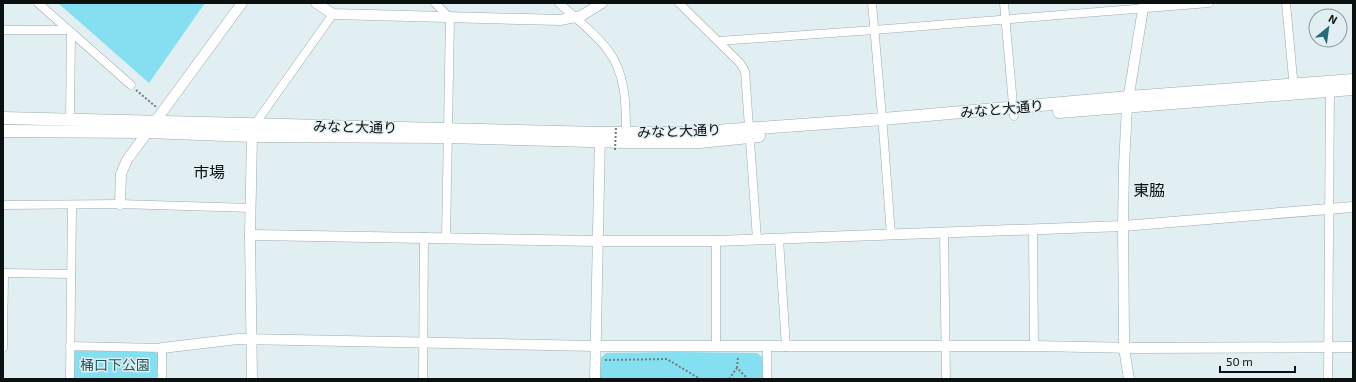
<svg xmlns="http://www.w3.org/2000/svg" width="1356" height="382" viewBox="0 0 1356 382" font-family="'Exo 2','Noto Sans JP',sans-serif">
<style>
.green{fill:#84dff1}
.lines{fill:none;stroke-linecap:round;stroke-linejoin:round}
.minor-casing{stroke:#9eabae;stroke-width:9}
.tertiary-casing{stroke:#9eabae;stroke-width:11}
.secondary-casing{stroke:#9eabae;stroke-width:13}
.path{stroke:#737c7d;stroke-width:2;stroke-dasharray:2 2;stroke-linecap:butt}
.minor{stroke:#fff;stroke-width:8}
.tertiary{stroke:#fff;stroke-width:10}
.secondary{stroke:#fff;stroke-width:12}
.path-bridge{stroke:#737c7d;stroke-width:2;stroke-dasharray:2 2;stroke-linecap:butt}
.labels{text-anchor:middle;stroke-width:3;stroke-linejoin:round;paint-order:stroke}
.street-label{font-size:14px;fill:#0b1011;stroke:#e2eff2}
.park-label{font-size:14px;fill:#205862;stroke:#e2eff2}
.quarter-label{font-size:16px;fill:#0b1011;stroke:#e2eff2}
</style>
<rect width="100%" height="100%" fill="#e2eff2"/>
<!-- green -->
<g class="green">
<path d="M 58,3 L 205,3 L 149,83 Z"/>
<path d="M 75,351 L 152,351 L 158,354 L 157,379 L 72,379 L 72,355 Z"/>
<path d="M 677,352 L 757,353 L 762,357 L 763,379 L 600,379 L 600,359 L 606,353 Z"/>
</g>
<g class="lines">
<!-- minor casing -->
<g class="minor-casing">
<g id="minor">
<path d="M 38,3 L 131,85"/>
<path d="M 435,3 L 450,18 L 446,238"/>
<path d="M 559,3 C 575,18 594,32 607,49 C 627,74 626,108 626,137"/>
<path d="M 679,3 L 740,63 L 745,71 L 757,239"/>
<path d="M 872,3 L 883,128 L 891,235"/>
<path d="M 1004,3 L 1014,116"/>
<path d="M 1286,3 L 1294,89"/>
<path d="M 3,30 L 68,30"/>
<path d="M 719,41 L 874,30 L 1209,3"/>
<path d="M 70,119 L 71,32"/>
<path d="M 255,124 L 333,14"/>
<path d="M 3,205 L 120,204 L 251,208"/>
<path d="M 1033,230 L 1034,346"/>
<path d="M 944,232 L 946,379"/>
<path d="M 779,239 L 786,347"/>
<path d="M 3,273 L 71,274"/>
<path d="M 70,346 L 162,348 L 162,379"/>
<path d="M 716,346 L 716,241"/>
<path d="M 767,347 L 767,379"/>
<path d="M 3,348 L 4,273"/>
<path d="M 70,379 L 72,205"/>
<path d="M 423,379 L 424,237"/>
<path d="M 1328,379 L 1330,86"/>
</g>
</g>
<!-- tertiary casing -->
<g class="tertiary-casing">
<g id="tertiary">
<path d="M 316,3 L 333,14 L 560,20 L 581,16 L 602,3"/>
<path d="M 252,136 L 250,235 L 252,379"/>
<path d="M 120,204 L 121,174 L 127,160 L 242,3"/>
<path d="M 250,235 L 597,241 L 716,241 L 1123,226 L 1353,207"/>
<path d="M 162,348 L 238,339 L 595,346 L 1034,346 L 1137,348 L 1353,347"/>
<path d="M 595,379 L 600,135"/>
<path d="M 1129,379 L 1124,348 L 1124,334 L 1123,226 L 1124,166 L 1127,106 L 1144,3"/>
</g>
</g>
<!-- secondary casing -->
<g class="secondary-casing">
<g id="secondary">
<path d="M 1059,112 L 1353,89"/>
<path d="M 3,118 L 600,133 L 687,133 L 883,119 L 1129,97 L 1353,80"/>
<path d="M 3,131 L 147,132 L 252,136 L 448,137 L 626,142 L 700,142 L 759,136"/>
</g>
</g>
<!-- path -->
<g class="path">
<path d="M 136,90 L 156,107"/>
<path d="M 605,360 L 667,359 L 700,379"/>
<path d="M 737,368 L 738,356"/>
<path d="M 729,379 L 737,368 L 748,379"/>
</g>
<!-- minor -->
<use href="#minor" class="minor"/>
<!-- tertiary -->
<use href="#tertiary" class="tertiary"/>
<!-- secondary -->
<use href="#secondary" class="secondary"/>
<!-- path-bridge -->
<path class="path-bridge" d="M 615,150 L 616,127"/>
</g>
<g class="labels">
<!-- street labels -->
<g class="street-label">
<text transform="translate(1002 109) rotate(-5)" y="5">みなと大通り</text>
<text transform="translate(355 127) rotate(1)" y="5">みなと大通り</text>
<text transform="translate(679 131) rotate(-2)" y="5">みなと大通り</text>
</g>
<!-- park labels -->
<g class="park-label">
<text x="115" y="370">桶口下公園</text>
</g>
<!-- quarter labels -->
<g class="quarter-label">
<text x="209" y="178">市場</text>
<text x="1149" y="196">東脇</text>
</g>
</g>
<!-- border -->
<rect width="1356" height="382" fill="none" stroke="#0b1011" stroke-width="8"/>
<!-- north arrow -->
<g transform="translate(1328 28) rotate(29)"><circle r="19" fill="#e2eff2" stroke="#8c9698"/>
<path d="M0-3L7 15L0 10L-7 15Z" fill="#226a77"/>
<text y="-6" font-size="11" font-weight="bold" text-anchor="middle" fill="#0b1011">N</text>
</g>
<!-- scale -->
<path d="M1220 366v6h75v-6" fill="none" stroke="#0b1011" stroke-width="2"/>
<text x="1226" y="366" font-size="12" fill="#0b1011" stroke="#e2eff2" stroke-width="3" paint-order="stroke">50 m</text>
</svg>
